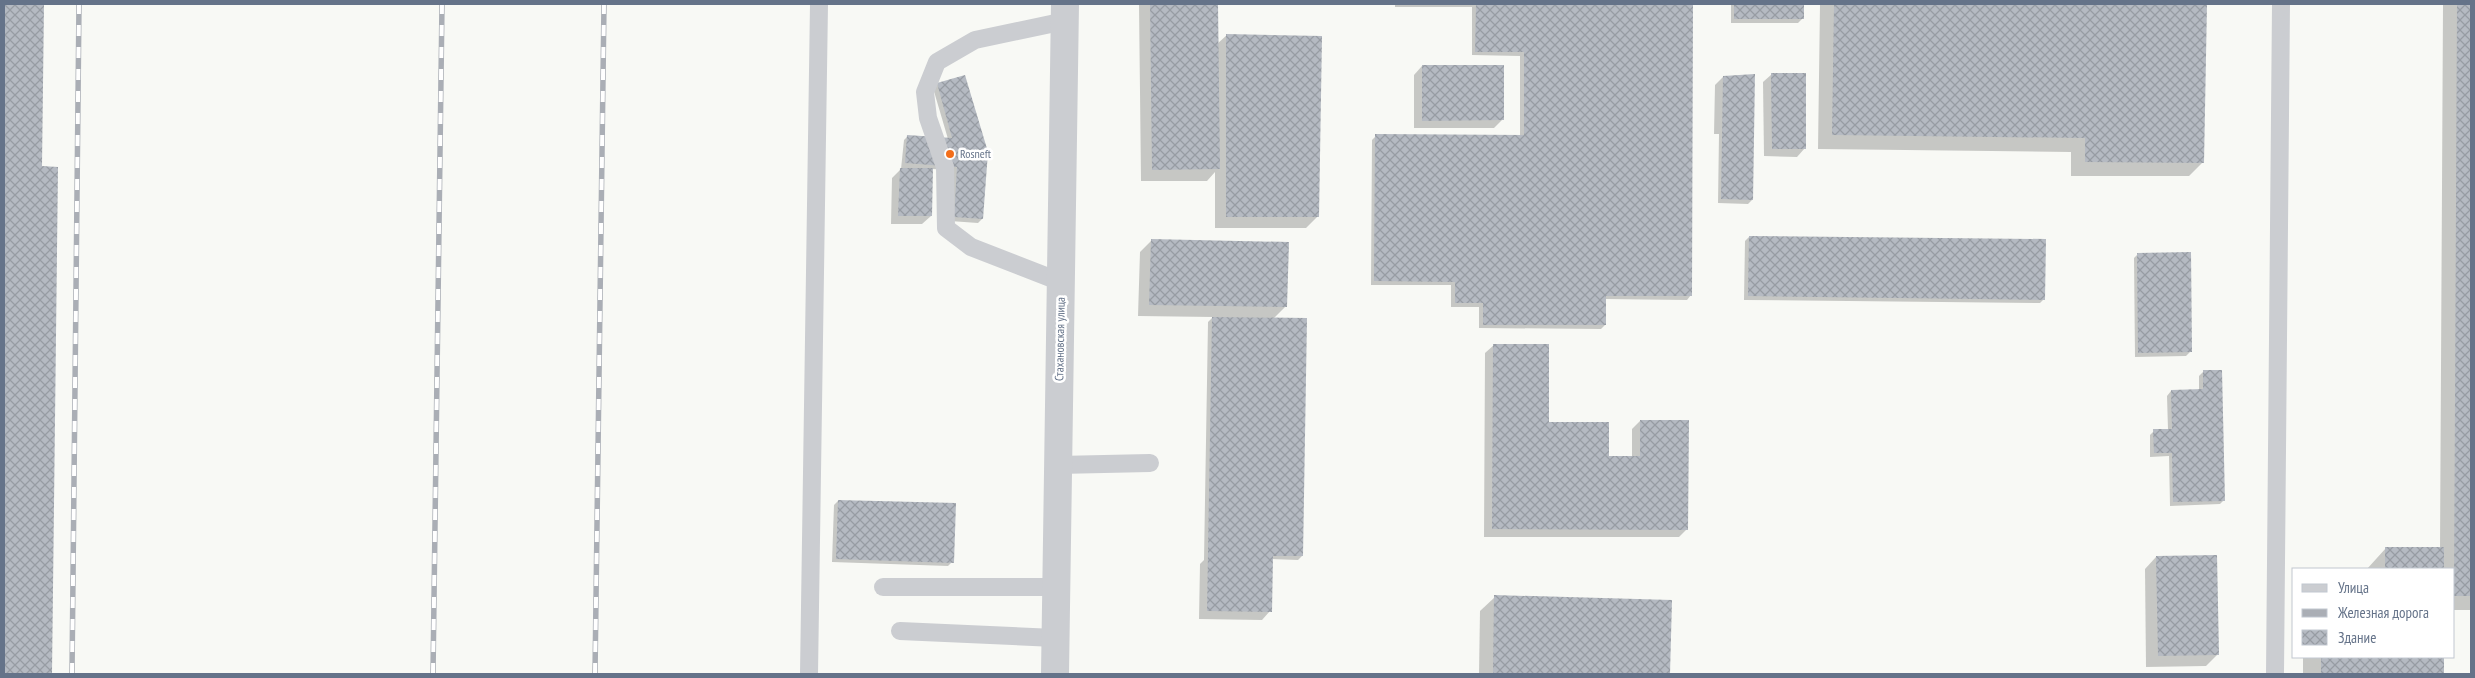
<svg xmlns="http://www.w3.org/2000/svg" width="2475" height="678" viewBox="0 0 2475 678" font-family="'PT Sans Narrow',sans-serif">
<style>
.shadow{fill:#0003}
.building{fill:url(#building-cross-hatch)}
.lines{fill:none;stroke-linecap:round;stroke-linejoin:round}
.lane{stroke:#cbcdd1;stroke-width:18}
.street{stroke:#cbcdd1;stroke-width:28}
.rail-casing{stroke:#aaaeb5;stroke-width:5.5}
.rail{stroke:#fff;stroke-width:4;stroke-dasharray:11;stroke-linecap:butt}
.poi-dot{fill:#f36e1b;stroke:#fff;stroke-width:2}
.labels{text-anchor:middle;stroke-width:5;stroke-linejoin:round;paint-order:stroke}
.poi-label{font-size:12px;fill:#657389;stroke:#fff;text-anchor:start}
.street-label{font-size:12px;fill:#657389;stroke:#fff}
</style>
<defs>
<pattern id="building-cross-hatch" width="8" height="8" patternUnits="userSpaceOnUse" patternTransform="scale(1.25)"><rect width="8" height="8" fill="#b5bac2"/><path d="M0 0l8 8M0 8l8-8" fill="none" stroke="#979ca3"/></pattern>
</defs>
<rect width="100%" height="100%" fill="#f8f9f5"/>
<!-- shadow -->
<g class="shadow">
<path d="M 4,4 L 43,4 L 41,167 L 57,168 L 51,674 L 4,674 Z"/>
<path d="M 1139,4 L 1217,4 L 1217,44 L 1227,35 L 1318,216 L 1306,228 L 1215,228 L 1215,172 L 1207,181 L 1141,181 Z"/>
<path d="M 1395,4 L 1692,4 L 1691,295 L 1687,300 L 1605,299 L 1605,325 L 1601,329 L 1479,328 L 1479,307 L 1451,307 L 1451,285 L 1371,285 L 1372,140 L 1376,136 L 1520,136 L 1520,56 L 1472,55 L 1472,7 L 1395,7 Z"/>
<path d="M 1731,4 L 1802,4 L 1802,19 L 1798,23 L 1731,23 Z"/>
<path d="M 1820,4 L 2205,4 L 2203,162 L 2189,176 L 2071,176 L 2071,152 L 1818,149 Z"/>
<path d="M 2443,4 L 2471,4 L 2471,610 L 2454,610 L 2454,569 L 2367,569 L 2386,548 L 2440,548 Z"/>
<path d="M 1422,66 L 1502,120 L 1494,128 L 1414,128 L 1414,75 Z"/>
<path d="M 1772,74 L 1805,148 L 1797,157 L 1764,156 L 1763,82 Z"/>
<path d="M 964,76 L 982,219 L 978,223 L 950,221 L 954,170 L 932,169 L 931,216 L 922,224 L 891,224 L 892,178 L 901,169 L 904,140 L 908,136 L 948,139 L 933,88 L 937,84 Z"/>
<path d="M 1723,77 L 1752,200 L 1748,204 L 1718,203 L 1719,134 L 1714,134 L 1715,85 Z"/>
<path d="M 1749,237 L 2044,299 L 2040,303 L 1744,300 L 1745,241 Z"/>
<path d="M 1152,240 L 1285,307 L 1273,319 L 1302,556 L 1298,560 L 1271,559 L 1270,611 L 1262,620 L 1199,619 L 1200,564 L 1204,560 L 1208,322 L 1213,317 L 1138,316 L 1140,252 Z"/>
<path d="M 2138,254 L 2190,352 L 2186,356 L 2135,357 L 2134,258 Z"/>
<path d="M 1494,345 L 1547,423 L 1608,457 L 1632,458 L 1632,429 L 1640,421 L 1687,529 L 1679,537 L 1484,537 L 1485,353 Z"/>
<path d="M 2203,372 L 2224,500 L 2220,504 L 2170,506 L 2169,456 L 2150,457 L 2150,435 L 2154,431 L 2168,430 L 2167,396 L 2171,391 L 2199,390 L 2199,376 Z"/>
<path d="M 838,501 L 952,562 L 948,566 L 832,562 L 834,505 Z"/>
<path d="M 2156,557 L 2218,654 L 2206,666 L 2146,667 L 2145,569 Z"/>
<path d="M 1495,597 L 1671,601 L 1669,674 L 1479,674 L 1480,611 Z"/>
<rect x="2303" y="657" width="140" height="17"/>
</g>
<!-- building -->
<g class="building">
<path d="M 4,4 L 44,4 L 42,166 L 58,167 L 52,674 L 4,674 Z"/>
<path d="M 1150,4 L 1218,4 L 1220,169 L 1152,170 Z"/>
<path d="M 1476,4 L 1693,4 L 1692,296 L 1606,296 L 1606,325 L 1483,325 L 1483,303 L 1455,303 L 1455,282 L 1374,281 L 1375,134 L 1524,135 L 1524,52 L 1475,52 Z"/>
<rect x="1734" y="4" width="70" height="15"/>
<path d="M 1834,4 L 2207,4 L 2204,163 L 2085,162 L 2085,138 L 1832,135 Z"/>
<path d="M 2457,4 L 2471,4 L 2471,596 L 2454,596 Z"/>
<path d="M 1226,34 L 1322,36 L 1319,217 L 1226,217 Z"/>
<path d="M 1422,65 L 1504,65 L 1504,120 L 1422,121 Z"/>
<path d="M 1771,73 L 1806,73 L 1806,149 L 1772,149 Z"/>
<path d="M 1755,74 L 1753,200 L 1721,199 L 1723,76 Z"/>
<path d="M 965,75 L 988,152 L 983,219 L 954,217 L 957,167 L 905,163 L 907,135 L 952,138 L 937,83 Z"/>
<path d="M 900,168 L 933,168 L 932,216 L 898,216 Z"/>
<path d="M 1749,236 L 2046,239 L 2045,300 L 1748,296 Z"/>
<path d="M 1151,239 L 1289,242 L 1287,307 L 1149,305 Z"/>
<path d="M 2191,252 L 2192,352 L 2138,353 L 2137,253 Z"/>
<path d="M 1212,317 L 1307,318 L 1303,556 L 1273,556 L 1272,612 L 1207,611 Z"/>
<path d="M 1493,344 L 1549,344 L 1549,422 L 1609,422 L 1609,456 L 1640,456 L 1640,420 L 1689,420 L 1688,530 L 1492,529 Z"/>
<path d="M 2203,370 L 2222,370 L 2225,501 L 2173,502 L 2172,453 L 2154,453 L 2153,429 L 2172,429 L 2171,390 L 2203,389 Z"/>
<path d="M 838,500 L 956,503 L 954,563 L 836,559 Z"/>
<rect x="2385" y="547" width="59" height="22"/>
<path d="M 2217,555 L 2219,655 L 2158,656 L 2156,556 Z"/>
<path d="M 1494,595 L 1672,600 L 1670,674 L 1493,674 Z"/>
<rect x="2321" y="657" width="123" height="17"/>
</g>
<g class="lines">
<!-- lane -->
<g class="lane">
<path d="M 1061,282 L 971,247 L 946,228 L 945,167 L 928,118 L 925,92 L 937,62 L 975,40 L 1065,21"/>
<path d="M 1058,465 L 1150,463"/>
<path d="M 883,587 L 1056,587"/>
<path d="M 900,631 L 1055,638"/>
<path d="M 809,674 L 819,4"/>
<path d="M 2275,674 L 2281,4"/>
</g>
<!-- street -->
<path class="street" d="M 1055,674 L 1065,4"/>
<!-- rail casing -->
<g class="rail-casing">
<g id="rail">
<path d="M 72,674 L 79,4"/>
<path d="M 433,674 L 442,4"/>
<path d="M 595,674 L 604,4"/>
</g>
</g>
<!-- rail -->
<use href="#rail" class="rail"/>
</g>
<!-- markers -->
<circle class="poi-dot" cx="950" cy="154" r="5"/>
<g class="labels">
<!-- poi labels -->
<g class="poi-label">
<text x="960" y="158">Rosneft</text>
</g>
<!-- street labels -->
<g class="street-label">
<text transform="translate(1060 339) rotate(-89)" y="4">Стахановская улица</text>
</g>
</g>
<!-- border -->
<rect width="2475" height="678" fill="none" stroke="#657389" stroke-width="10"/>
<!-- legend -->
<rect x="2292" y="568" width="162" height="90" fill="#ffffff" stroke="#c1c7d0"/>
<rect x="2302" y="584" width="25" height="8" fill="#cbcdd1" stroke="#c1c7d0"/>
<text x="2338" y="593" font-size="15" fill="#657389">Улица</text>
<rect x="2302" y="609" width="25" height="8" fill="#aaaeb5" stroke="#c1c7d0"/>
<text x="2338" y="618" font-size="15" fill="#657389">Железная дорога</text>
<rect x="2302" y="630" width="25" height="15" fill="url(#building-cross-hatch)" stroke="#c1c7d0"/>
<text x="2338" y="643" font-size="15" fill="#657389">Здание</text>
</svg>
